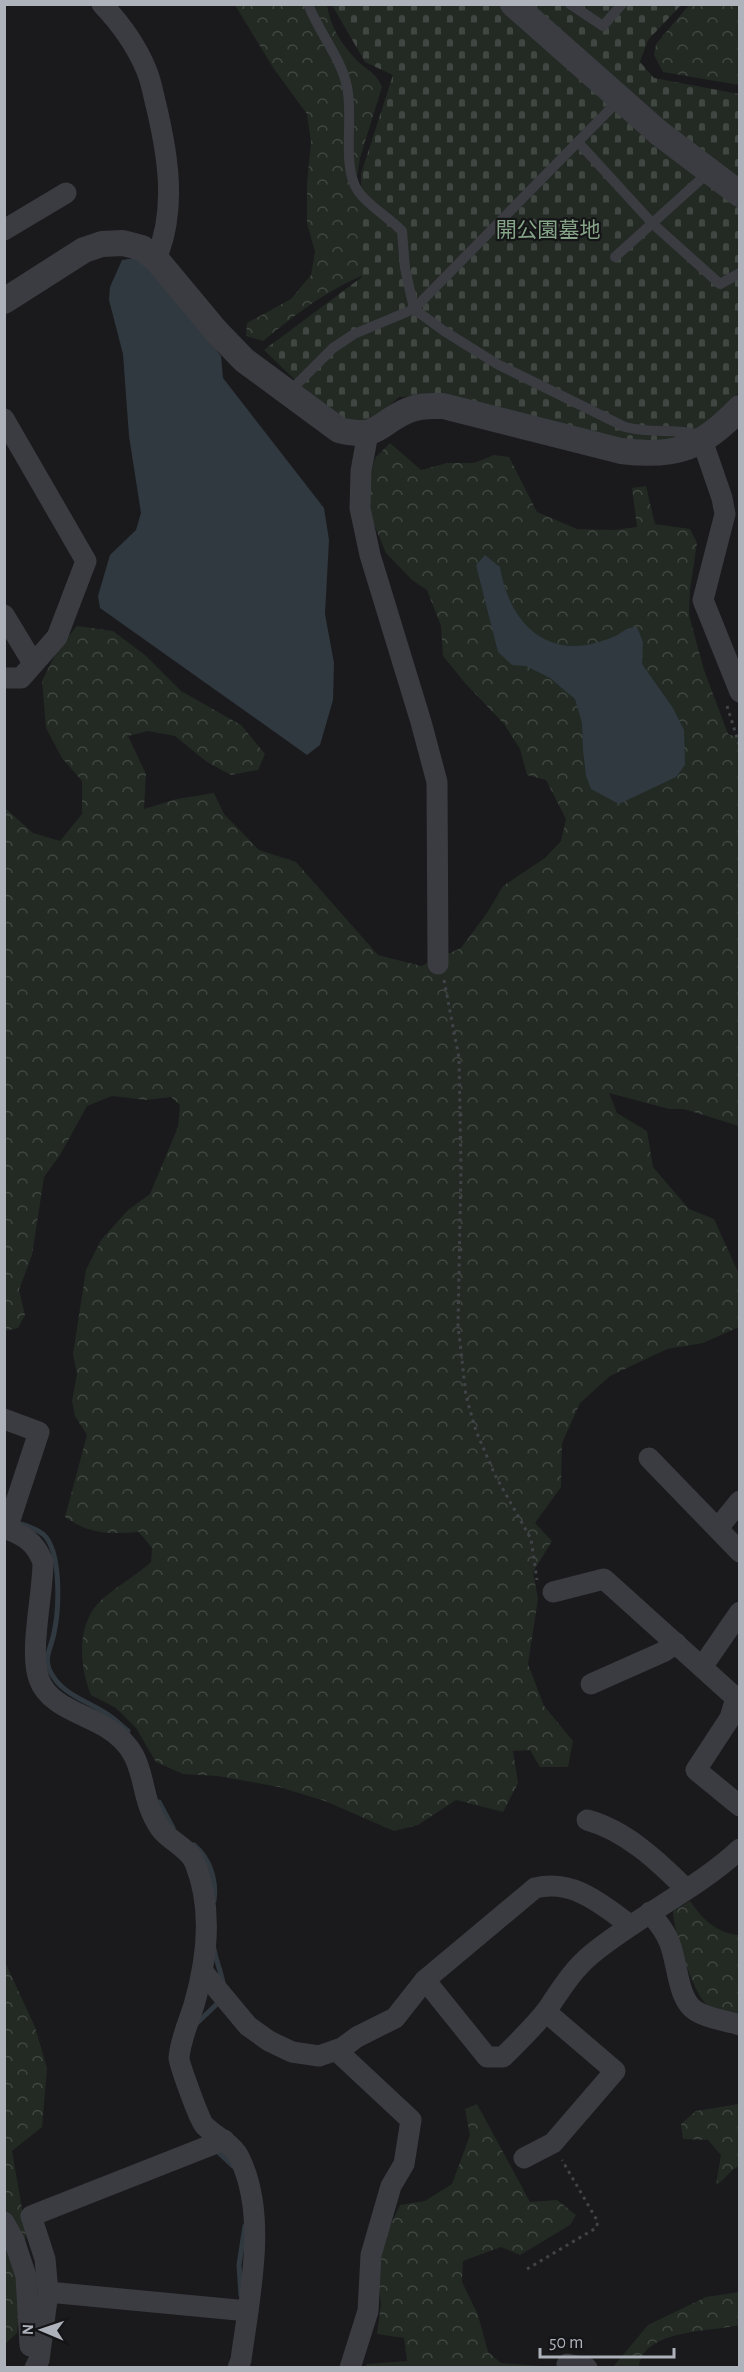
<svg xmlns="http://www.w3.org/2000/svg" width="744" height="2372" viewBox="0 0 744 2372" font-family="'Alegreya Sans','Noto Sans JP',sans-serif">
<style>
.forest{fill:url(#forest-crowns)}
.cemetery{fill:url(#cemetery-stones)}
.water{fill:#313940}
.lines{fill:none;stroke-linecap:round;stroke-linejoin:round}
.stream{stroke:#313940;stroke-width:5}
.path{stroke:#414348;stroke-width:3;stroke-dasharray:3 4.5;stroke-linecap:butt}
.service{stroke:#3b3c41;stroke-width:10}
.minor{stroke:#3b3c41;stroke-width:21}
.tertiary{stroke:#3b3c41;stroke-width:26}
.labels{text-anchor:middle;stroke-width:4.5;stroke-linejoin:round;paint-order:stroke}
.park-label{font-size:21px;fill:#86a488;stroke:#151517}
</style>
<defs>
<pattern id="forest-crowns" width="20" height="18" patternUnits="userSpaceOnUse" patternTransform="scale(1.5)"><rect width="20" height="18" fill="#222a23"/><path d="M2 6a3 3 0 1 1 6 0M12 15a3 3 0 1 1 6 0" fill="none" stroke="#404641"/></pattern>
<pattern id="cemetery-stones" width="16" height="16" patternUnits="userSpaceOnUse" patternTransform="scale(1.5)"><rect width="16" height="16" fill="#222a23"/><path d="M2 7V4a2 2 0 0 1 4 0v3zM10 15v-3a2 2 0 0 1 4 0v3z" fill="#404641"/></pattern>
</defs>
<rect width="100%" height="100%" fill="#1a1a1c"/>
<!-- forest -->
<g class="forest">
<path d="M 690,4 L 739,5 L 739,85 L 663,72 L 654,55 L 656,44 Z"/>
<path d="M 235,5 L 327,5 C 330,24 339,41 353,56 C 363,69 375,70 382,87 L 360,158 L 357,178 L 368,216 L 373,271 C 328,289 300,311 263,341 L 246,336 L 247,323 L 291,299 L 311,275 L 315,252 L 307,223 L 307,183 L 311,142 L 307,114 L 274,69 Z"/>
<path d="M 390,443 L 421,470 L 447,463 L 474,463 L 494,455 L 509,457 L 537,512 L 577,529 L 613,530 L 637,527 L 632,488 L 646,486 L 655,524 L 690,529 L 697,543 L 690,590 L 689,615 L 704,670 L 728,734 L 739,738 L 739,1126 L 684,1109 L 669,1109 L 609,1093 L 617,1113 L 647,1131 L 653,1167 L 689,1209 L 714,1219 L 739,1274 L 739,1327 L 703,1343 L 667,1349 L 610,1376 L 580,1403 L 562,1443 L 561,1487 L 535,1523 L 552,1541 L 533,1572 L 538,1599 L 528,1664 L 544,1706 L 573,1741 L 568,1767 L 540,1767 L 530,1750 L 513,1751 L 518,1783 L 503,1812 L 456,1800 L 418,1825 L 394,1831 L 325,1801 L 279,1787 L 218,1776 L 183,1774 L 156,1762 L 136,1728 L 116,1708 L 91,1695 C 78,1663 76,1619 106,1596 C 120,1584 137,1575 151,1562 L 152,1548 L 139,1532 C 109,1534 91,1535 65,1517 L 87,1435 L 75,1416 L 72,1401 L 77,1374 L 73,1354 L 86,1270 L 101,1240 L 128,1210 L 150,1194 L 178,1127 L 180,1105 L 171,1097 L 146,1100 L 112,1096 L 87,1106 L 60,1155 L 44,1177 L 32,1255 L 19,1290 L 25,1315 L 18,1328 L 5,1331 L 4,807 L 33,833 L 60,841 L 82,814 L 82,781 L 62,758 L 46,728 L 42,681 L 58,649 L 77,626 L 113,631 L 145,655 L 181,691 L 241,725 L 265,754 L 258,770 L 231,775 L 207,762 L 175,736 L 148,731 L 128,736 L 146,774 L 144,809 L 177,799 L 214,793 L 224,814 L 259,850 L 296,862 L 378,955 L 421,966 L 461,948 L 487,913 L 503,886 L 545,858 L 561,841 L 566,819 L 546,780 L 527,775 L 520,749 L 504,724 L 465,683 L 443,656 L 441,626 L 427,590 L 412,580 L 386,553 L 373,522 L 368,489 L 375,458 Z"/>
<path d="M 690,1901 C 702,1919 718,1934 739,1935 L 739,2018 C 729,2014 712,2011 705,2003 C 692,1989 673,1930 673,1911 Z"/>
<path d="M 4,1960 L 35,2027 L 47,2068 L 42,2127 L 12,2151 L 26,2232 L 17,2333 L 5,2344 Z"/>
<path d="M 477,2104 L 530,2202 L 557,2200 L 576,2215 L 570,2225 L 520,2255 L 501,2247 L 463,2261 L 462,2282 L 478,2315 L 488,2352 L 501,2363 L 555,2367 L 365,2368 L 367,2364 L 407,2361 L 404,2338 L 377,2334 L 381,2304 L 376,2265 L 387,2232 L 400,2205 L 425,2201 L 452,2184 L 470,2135 L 465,2109 Z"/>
<path d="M 739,2104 L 739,2166 C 730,2170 726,2179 716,2185 L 721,2155 L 708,2140 L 683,2139 L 681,2124 L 696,2111 Z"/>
<path d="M 739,2292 L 739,2325 C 711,2332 643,2329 639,2367 L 613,2367 L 648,2325 L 706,2297 Z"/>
</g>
<!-- cemetery -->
<path class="cemetery" d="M 332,5 L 681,5 L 648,40 L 640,62 L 654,78 L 739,94 L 739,392 L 723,408 L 682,440 L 636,444 L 432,396 L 399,397 L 377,416 L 353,423 L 328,412 L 264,350 L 362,277 L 361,174 L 393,75 L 365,62 Z"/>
<!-- water -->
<g class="water">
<path d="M 135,258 L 157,272 L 221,356 L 223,378 L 324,508 L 329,540 L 325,614 L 334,663 L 333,700 L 320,745 L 307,755 L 100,608 L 98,596 L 110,555 L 136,530 L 141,513 L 129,436 L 123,354 L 109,300 L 110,287 L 122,260 Z"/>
<path d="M 485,555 L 500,567 C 507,611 535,653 586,645 C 594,644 605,640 613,637 C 623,633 625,627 637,627 L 643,642 L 642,664 L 673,708 L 684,730 L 685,765 L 676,777 L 619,804 L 591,789 L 586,776 L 583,750 L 582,723 L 575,699 L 550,678 L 526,666 L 512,665 L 498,652 L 476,565 Z"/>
</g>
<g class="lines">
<!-- stream -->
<g class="stream">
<path d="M 17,1523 C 25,1525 36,1529 43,1534 C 62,1551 59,1610 54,1633 C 52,1645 44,1657 49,1669 C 61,1696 88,1700 110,1716 C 116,1720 122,1726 128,1731"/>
<path d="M 159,1802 L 173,1828"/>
<path d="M 194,1845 C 210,1859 217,1880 214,1901"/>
<path d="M 214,1949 C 216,1961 221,1971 223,1983"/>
<path d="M 195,2025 L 221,2000"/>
<path d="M 216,2150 L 233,2166"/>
<path d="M 241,2295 L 239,2265 L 245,2226"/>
</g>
<!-- path -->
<g class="path">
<path d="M 727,706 L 740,747"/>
<path d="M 444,980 L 459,1058 L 461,1169 L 458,1325 L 466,1396 L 476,1431 L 495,1475 L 531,1539 L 537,1580"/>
<path d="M 527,2269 L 596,2228 L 598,2222 L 562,2160"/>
</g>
<!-- service -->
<g class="service">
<path d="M 308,4 C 319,33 341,57 347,87 C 354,117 341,166 358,191 C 369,207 389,217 402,231 L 405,268 L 414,309 L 444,331 L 497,364 L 625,427 C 652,434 672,428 698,434 L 700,438"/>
<path d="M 570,4 L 603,26 L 622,4"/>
<path d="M 578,142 L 653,224 L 720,284 L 740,273"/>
<path d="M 615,257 L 710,171"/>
<path d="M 289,392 L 333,348 L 354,334 L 414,309 L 620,99"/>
</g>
<!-- minor -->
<g class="minor">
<path d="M 102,4 C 120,23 136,45 146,69 C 151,80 153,93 156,105 C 168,155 177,210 156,259"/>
<path d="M 4,230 L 66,193"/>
<path d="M 4,419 L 86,561 L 57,637 L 21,678 L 4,678"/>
<path d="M 368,433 L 361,471 L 360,508 L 370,555 L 421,722 L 437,782 L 438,964"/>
<path d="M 702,440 L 722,498 L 725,514 L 703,600 L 740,692"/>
<path d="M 4,615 L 33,663"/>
<path d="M 4,1419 L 39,1432 L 7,1529"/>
<path d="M 649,1458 L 740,1552"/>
<path d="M 4,1528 C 24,1535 35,1542 43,1562 C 43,1595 29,1651 39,1679 C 48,1706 85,1714 107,1728 C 152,1756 135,1792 160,1828 C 169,1841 189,1848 195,1863 C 213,1908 207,1960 194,2005 C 189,2021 180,2041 179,2058 C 179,2063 200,2122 204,2125 C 215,2137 233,2143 240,2159 C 268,2217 249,2298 241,2360 L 238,2368"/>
<path d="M 718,1528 L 740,1501"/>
<path d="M 553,1592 L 604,1579 L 736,1698"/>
<path d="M 702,1667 L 740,1612"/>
<path d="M 591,1684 L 663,1652 L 676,1643"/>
<path d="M 740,1696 L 736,1698 L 730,1718 L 696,1770 L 740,1806"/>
<path d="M 587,1820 C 625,1830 658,1861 686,1889"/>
<path d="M 650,1912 C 656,1921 664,1929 668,1939 C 678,1958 676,1999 696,2011 C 708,2019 725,2020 740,2025"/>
<path d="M 203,1972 L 248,2026 L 269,2041 L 292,2052 L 319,2056 L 342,2048 L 357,2037 L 395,2018 L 425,1980 L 535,1888 C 573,1879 600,1903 630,1925"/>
<path d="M 425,1980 L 487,2057 L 503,2057 C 518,2042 534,2027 547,2010 C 561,1989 573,1969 593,1953 C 639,1915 696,1890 740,1849"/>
<path d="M 336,2050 L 411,2120 L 404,2164 L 391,2186 L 371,2255 L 368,2311 L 350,2368"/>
<path d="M 524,2158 L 553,2143 L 615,2071 L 546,2012"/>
<path d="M 4,2222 L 14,2240 L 26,2276 L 30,2346"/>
<path d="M 48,2292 L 248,2311"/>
<path d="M 567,2364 L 587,2368"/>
<path d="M 35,2368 L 39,2360 L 48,2292 L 45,2259 L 31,2216 L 224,2140"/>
</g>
<!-- tertiary -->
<g class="tertiary">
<path d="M 513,4 L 659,133 L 740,194"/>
<path d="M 4,301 L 84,250 L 102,244 L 123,243 L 142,248 L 156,259 L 216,331 L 244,360 L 339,430 C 380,440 377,423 409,410 C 420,405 431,406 443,406 L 621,451 C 677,458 701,448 740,408"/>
</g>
</g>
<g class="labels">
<!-- park labels -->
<g class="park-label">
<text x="548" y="237">開公園墓地</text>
</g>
</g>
<!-- border -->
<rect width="744" height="2372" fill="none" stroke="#aeb2bb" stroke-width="12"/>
<!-- north arrow -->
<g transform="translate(42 2330) rotate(272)" stroke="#151517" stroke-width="4.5" paint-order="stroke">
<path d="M0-4.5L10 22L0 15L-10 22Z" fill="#aeb2bb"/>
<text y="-9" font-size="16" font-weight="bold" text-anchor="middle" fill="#aeb2bb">N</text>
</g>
<!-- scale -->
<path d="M540 2348v9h134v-9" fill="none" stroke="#aeb2bb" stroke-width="3"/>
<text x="549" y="2348" font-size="18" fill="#aeb2bb" stroke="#151517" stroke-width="4.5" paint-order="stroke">50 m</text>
</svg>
